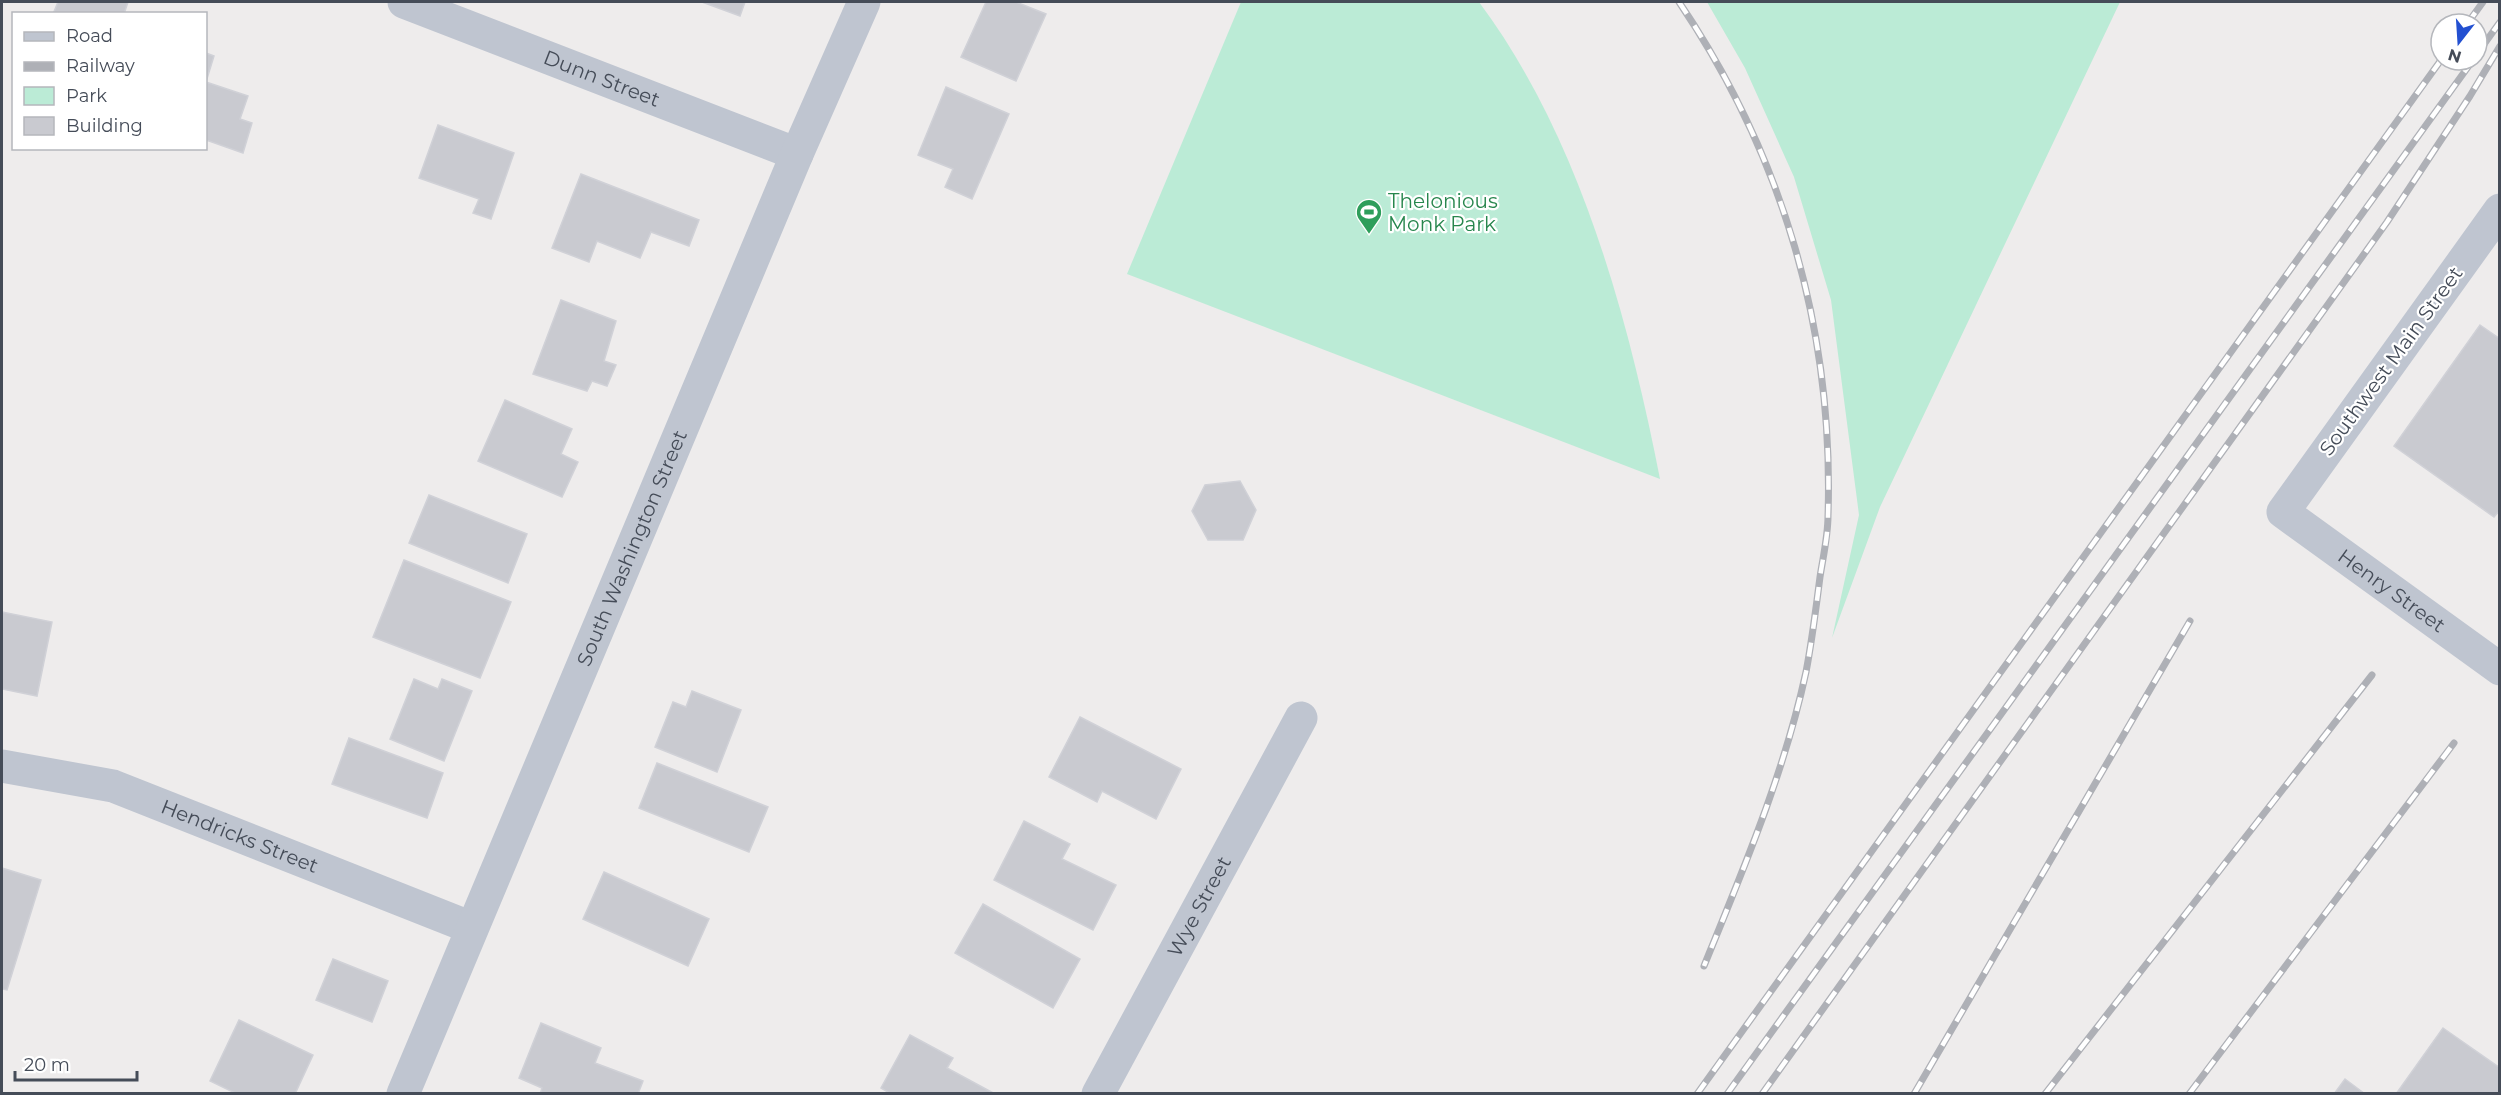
<svg xmlns="http://www.w3.org/2000/svg" width="2501" height="1095" viewBox="0 0 2501 1095" font-family="Montserrat,sans-serif">
<style>
.green{fill:#bbebd6}
.building{fill:#c9cad0;stroke:#d0d1d7;stroke-width:1.5}
.lines{fill:none;stroke-linecap:round;stroke-linejoin:round}
.street{stroke:#bfc5d0;stroke-width:33}
.rail-casing{stroke:#aeb0b6;stroke-width:7}
.rail{stroke:#fff;stroke-width:4.5;stroke-dasharray:14;stroke-linecap:butt}
.labels{text-anchor:middle;stroke-width:4.5;stroke-linejoin:round;paint-order:stroke}
.street-label{font-size:20px;fill:#454c58;stroke:#fff}
.leisure-label{font-size:20px;fill:#27864d;stroke:#fff;text-anchor:start}
</style>
<rect width="100%" height="100%" fill="#eeecec"/>
<!-- green -->
<g class="green">
<path d="M 1241,2 L 1479,2 C 1579,136 1628,316 1660,479 L 1127,274 Z"/>
<path d="M 1707,2 L 2120,2 L 1880,507 L 1832,638 L 1859,515 L 1831,300 L 1794,177 L 1745,68 Z"/>
</g>
<!-- building -->
<g class="building">
<path d="M 58,2 L 128,2 L 124,14 L 53,14 Z"/>
<path d="M 702,2 L 745,2 L 740,16 Z"/>
<path d="M 986,2 L 1016,2 L 1046,14 L 1016,81 L 961,57 Z"/>
<path d="M 206,53 L 214,56 L 206,82 L 248,96 L 240,119 L 252,123 L 243,153 L 206,140 Z"/>
<path d="M 946,87 L 1009,114 L 972,199 L 945,187 L 953,169 L 918,155 Z"/>
<path d="M 438,125 L 514,153 L 491,219 L 473,213 L 479,199 L 419,178 Z"/>
<path d="M 581,174 L 699,220 L 689,246 L 651,232 L 640,258 L 597,241 L 589,262 L 552,248 Z"/>
<path d="M 561,300 L 616,321 L 604,361 L 616,365 L 607,386 L 592,381 L 587,391 L 533,374 Z"/>
<path d="M 2480,325 L 2500,339 L 2500,510 L 2494,517 L 2394,446 Z"/>
<path d="M 505,400 L 572,429 L 561,454 L 578,462 L 562,497 L 478,461 Z"/>
<path d="M 1240,481 L 1256,510 L 1243,540 L 1208,540 L 1192,511 L 1205,485 Z"/>
<path d="M 429,495 L 527,534 L 508,583 L 409,543 Z"/>
<path d="M 404,560 L 511,602 L 480,678 L 373,637 Z"/>
<path d="M 2,612 L 52,622 L 37,696 L 2,689 Z"/>
<path d="M 414,679 L 438,689 L 442,679 L 472,691 L 444,761 L 390,739 Z"/>
<path d="M 692,691 L 741,710 L 717,772 L 655,747 L 673,702 L 686,707 Z"/>
<path d="M 1080,717 L 1181,769 L 1156,819 L 1102,791 L 1097,802 L 1049,777 Z"/>
<path d="M 349,738 L 443,773 L 427,818 L 332,784 Z"/>
<path d="M 657,763 L 768,807 L 749,852 L 639,808 Z"/>
<path d="M 1024,821 L 1070,844 L 1062,859 L 1116,885 L 1093,930 L 994,880 Z"/>
<path d="M 2,868 L 41,880 L 7,990 L 2,989 Z"/>
<path d="M 604,872 L 709,919 L 688,966 L 583,919 Z"/>
<path d="M 983,904 L 1080,959 L 1053,1008 L 955,953 Z"/>
<path d="M 333,959 L 388,981 L 372,1022 L 316,1000 Z"/>
<path d="M 239,1020 L 313,1055 L 295,1094 L 237,1094 L 210,1081 Z"/>
<path d="M 541,1023 L 601,1048 L 595,1063 L 643,1081 L 638,1094 L 540,1094 L 542,1088 L 519,1078 Z"/>
<path d="M 2443,1028 L 2500,1068 L 2500,1094 L 2396,1094 Z"/>
<path d="M 910,1035 L 953,1058 L 947,1068 L 995,1094 L 891,1094 L 881,1088 Z"/>
<path d="M 2345,1079 L 2365,1094 L 2334,1094 Z"/>
</g>
<g class="lines">
<!-- street -->
<g class="street">
<path id="s1" d="M 404,2 L 797,154"/>
<path id="s2" d="M 2500,210 L 2283,512 L 2500,669"/>
<path id="s3" d="M 2,766 L 113,786 L 472,928"/>
<path id="s4" d="M 403,1094 L 797,154 L 864,2"/>
<path id="s5" d="M 1098,1094 L 1301,718"/>
</g>
<!-- rail casing -->
<g class="rail-casing">
<g id="rail">
<path d="M 1679,2 C 1783,156 1834,330 1828,516 C 1828,536 1823,557 1820,577 C 1816,608 1812,641 1806,672 C 1784,774 1743,870 1704,966"/>
<path d="M 2467,24 L 2483,2"/>
<path d="M 2477,54 L 2500,22"/>
<path d="M 1697,1094 L 2441,60"/>
<path d="M 1727,1094 L 2473,60"/>
<path d="M 1762,1094 L 2387,222 L 2470,96 L 2500,46"/>
<path d="M 1914,1094 L 2190,621"/>
<path d="M 2045,1094 L 2372,675"/>
<path d="M 2189,1094 L 2454,743"/>
</g>
</g>
<!-- rail -->
<use href="#rail" class="rail"/>
</g>
<!-- icons -->
<defs>
<g id="stadium-pin" transform="scale(1.35)"><path d="M0 17L-7.5 6A9.5 9.5 0 1 1 7.5 6Z" fill="#2e9e5b" stroke="#fff"/><path d="M0-5a6.5 5 0 1 0 0 10a6.5 5 0 1 0 0-10ZM-3.5-1.8h7v3.6h-7Z" fill="#fff"/></g>
</defs>
<g fill-rule="evenodd">
<use href="#stadium-pin" x="1369" y="212"/>
</g>
<g class="labels">
<!-- street labels -->
<g class="street-label">
<text dy="7" stroke="none"><textPath href="#s1" startOffset="212">Dunn Street</textPath></text>
<text transform="translate(2391 361) rotate(-54)" y="7">Southwest Main Street</text>
<text dy="7" stroke="none"><textPath href="#s4" startOffset="592">South Washington Street</textPath></text>
<text dy="7" stroke="none"><textPath href="#s2" startOffset="506">Henry Street</textPath></text>
<text dy="7" stroke="none"><textPath href="#s3" startOffset="249">Hendricks Street</textPath></text>
<text dy="7" stroke="none"><textPath href="#s5" startOffset="213">Wye Street</textPath></text>
</g>
<!-- leisure labels -->
<g class="leisure-label">
<text x="1388" y="208">Thelonious<tspan x="1388" dy="23">Monk Park</tspan></text>
</g>
</g>
<!-- border -->
<rect width="2501" height="1095" fill="none" stroke="#454c58" stroke-width="6"/>
<!-- legend -->
<rect x="12" y="12" width="195" height="138" fill="#ffffff" stroke="#b5b7bc" stroke-width="1.5"/>
<rect x="24" y="32" width="30" height="9" fill="#bfc5d0" stroke="#b5b7bc" stroke-width="1.5"/>
<text x="66" y="42" font-size="18" fill="#454c58">Road</text>
<rect x="24" y="62" width="30" height="9" fill="#aeb0b6" stroke="#b5b7bc" stroke-width="1.5"/>
<text x="66" y="72" font-size="18" fill="#454c58">Railway</text>
<rect x="24" y="87" width="30" height="18" fill="#bbebd6" stroke="#b5b7bc" stroke-width="1.5"/>
<text x="66" y="102" font-size="18" fill="#454c58">Park</text>
<rect x="24" y="117" width="30" height="18" fill="#c9cad0" stroke="#b5b7bc" stroke-width="1.5"/>
<text x="66" y="132" font-size="18" fill="#454c58">Building</text>
<!-- north arrow -->
<g transform="translate(2459 42) rotate(197)"><circle r="28" fill="#ffffff" stroke="#b5b7bc" stroke-width="1.5"/>
<path d="M0-4.5L10 22L0 15L-10 22Z" fill="#2350d1"/>
<text y="-9" font-size="16" font-weight="bold" text-anchor="middle" fill="#454c58">N</text>
</g>
<!-- scale -->
<path d="M15 1071v9h122v-9" fill="none" stroke="#454c58" stroke-width="3"/>
<text x="24" y="1071" font-size="18" fill="#454c58" stroke="#ffffff" stroke-width="4.5" paint-order="stroke">20 m</text>
</svg>
